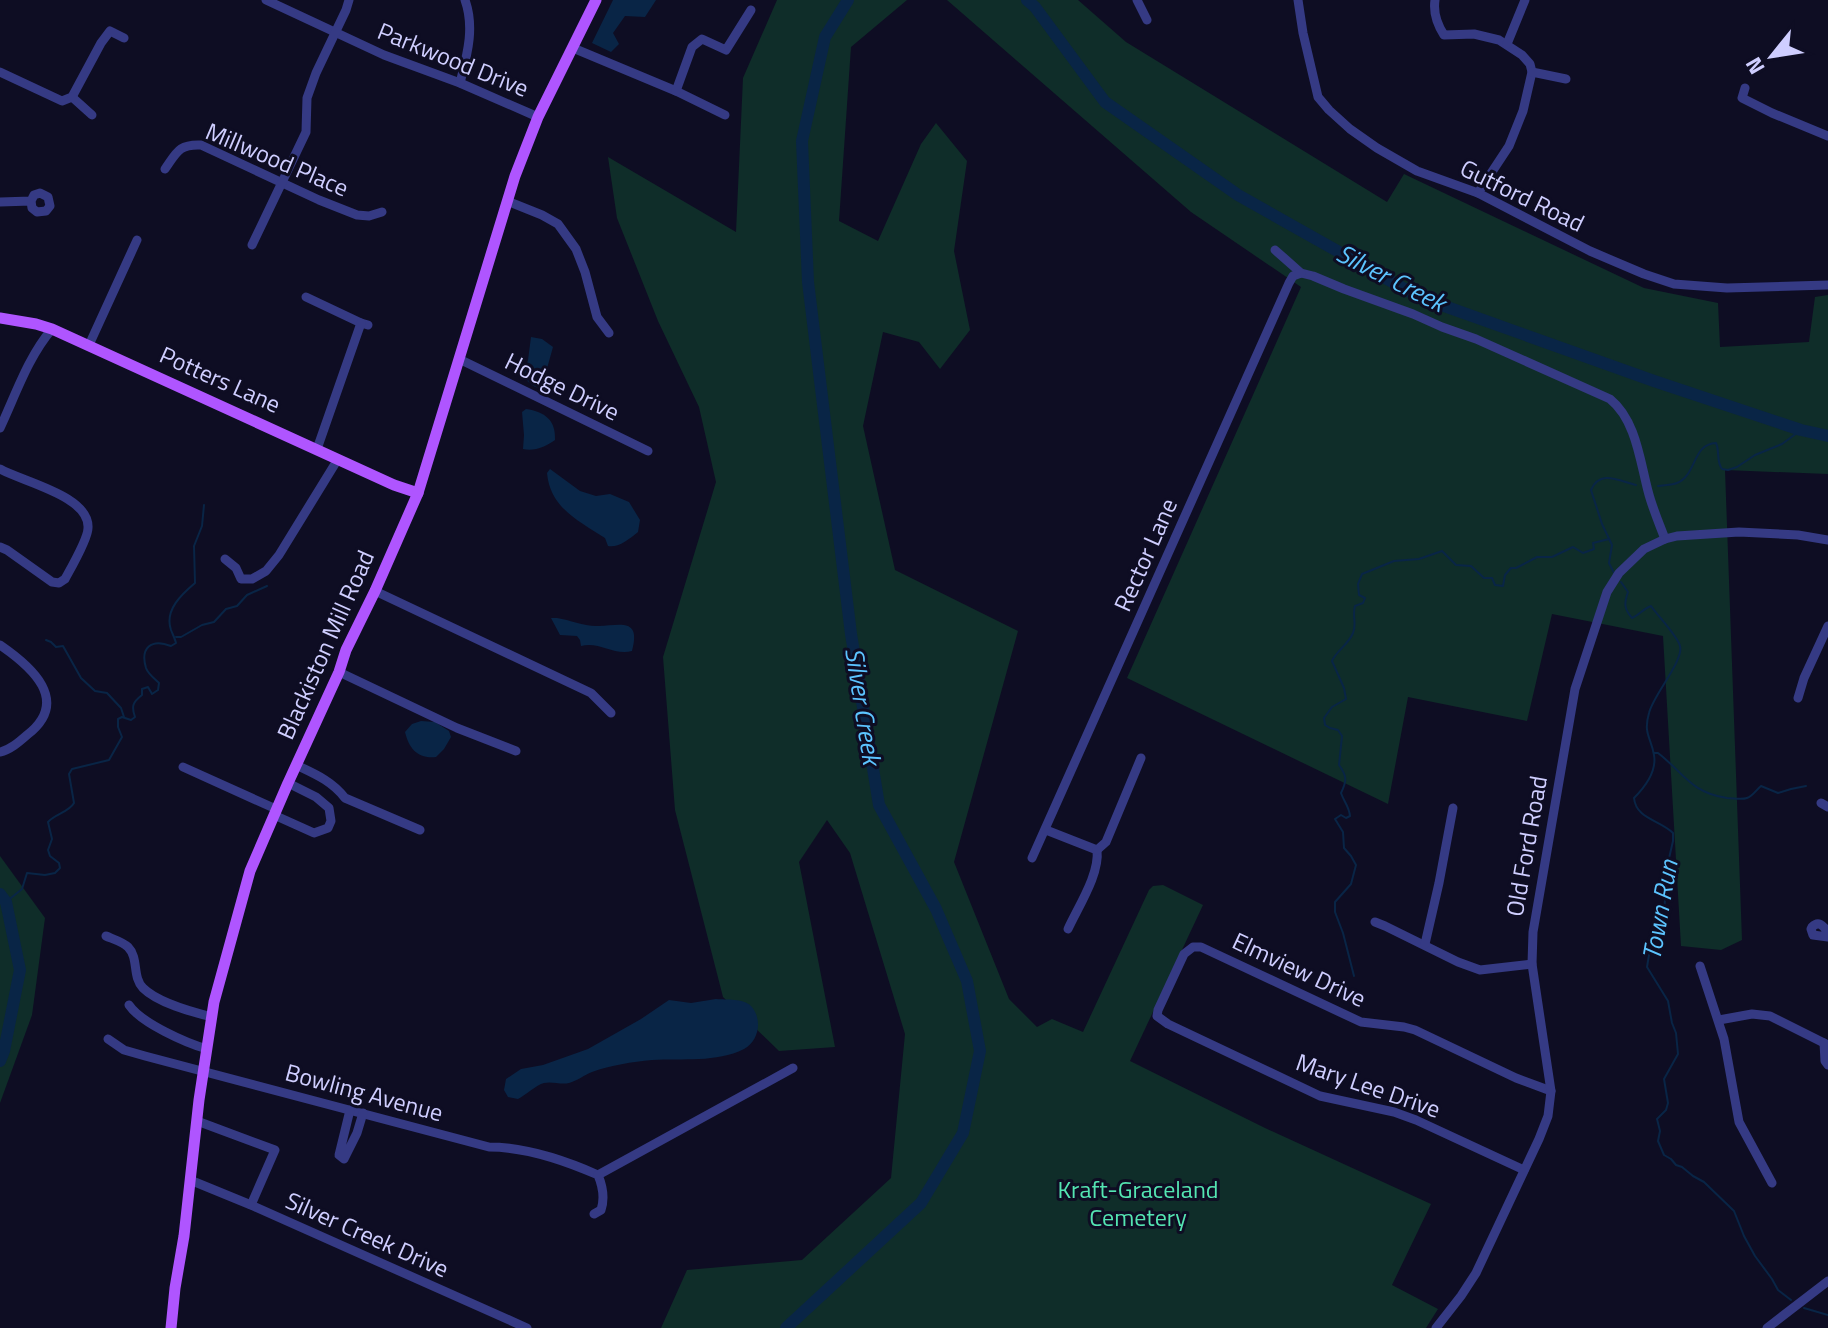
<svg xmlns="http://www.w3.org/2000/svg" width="1828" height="1328" viewBox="0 0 1828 1328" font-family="'Titillium Web',sans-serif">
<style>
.green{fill:#0f2d29}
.water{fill:#092546}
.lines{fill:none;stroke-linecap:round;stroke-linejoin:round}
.stream{stroke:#092546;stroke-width:2}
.river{stroke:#092546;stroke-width:12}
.minor{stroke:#353a84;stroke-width:9}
.major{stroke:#af55ff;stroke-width:11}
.labels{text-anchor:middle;stroke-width:6;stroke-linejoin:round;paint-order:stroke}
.street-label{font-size:24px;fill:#cfceff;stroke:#0e0d23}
.park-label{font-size:24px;fill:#54e5b2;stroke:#0e0d23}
.water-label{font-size:26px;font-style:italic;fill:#5cc4ff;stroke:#0e0d23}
</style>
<rect width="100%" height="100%" fill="#0e0d23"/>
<!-- green -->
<g class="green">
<path d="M 777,0 L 907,0 L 851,47 L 839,221 L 878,241 L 921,144 L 936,123 L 967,161 L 954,251 L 970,330 L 940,369 L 919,342 L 883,332 L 863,426 L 895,570 L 1018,631 L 954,862 L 1009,999 L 1037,1027 L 1052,1019 L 1083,1032 L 1149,890 L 1153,886 L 1163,885 L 1203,905 L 1130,1061 L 1265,1128 L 1431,1204 L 1392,1285 L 1438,1309 L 1426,1328 L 661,1328 L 687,1270 L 802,1260 L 891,1178 L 905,1034 L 850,853 L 827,820 L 799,862 L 835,1047 L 779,1051 L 723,997 L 675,810 L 663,657 L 716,482 L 699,407 L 658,321 L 617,218 L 608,157 L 736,232 L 743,78 Z"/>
<path d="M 947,0 L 1078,0 L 1126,42 L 1387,202 L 1404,174 L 1644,288 L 1718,303 L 1720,347 L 1809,342 L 1815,297 L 1828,295 L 1828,474 L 1725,470 L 1742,940 L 1721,950 L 1681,946 L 1663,636 L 1552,614 L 1527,721 L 1408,697 L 1388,804 L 1127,678 L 1301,287 L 1191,212 Z"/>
<path d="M 0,856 L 45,918 L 32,1015 L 0,1103 Z"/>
</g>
<!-- water -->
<g class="water">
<path d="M 613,0 L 656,0 L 645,17 L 625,16 L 613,33 L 619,44 L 611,52 L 592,43 Z"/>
<path d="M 531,337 L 542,339 L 553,347 L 546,372 L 547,385 L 544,389 C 535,389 527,382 523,375 L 528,360 Z"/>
<path d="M 526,409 C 545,412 556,420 555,440 C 547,446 534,452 523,449 L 524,435 L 522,412 Z"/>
<path d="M 550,469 L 580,491 L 596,496 L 610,494 L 629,502 L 640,520 L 638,532 C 629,539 619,548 608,546 L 605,538 C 579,521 550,508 547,473 Z"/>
<path d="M 551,618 L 557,618 C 570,620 583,626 596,626 C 616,627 642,615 632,651 C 614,656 599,641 581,646 L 580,640 L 577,636 L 560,635 Z"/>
<path d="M 421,721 L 435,722 L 449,731 L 451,737 L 444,749 L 436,757 C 418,759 409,749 405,732 L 412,724 Z"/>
<path d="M 716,999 C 727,1000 743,998 751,1006 C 763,1019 759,1041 744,1049 C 716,1063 683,1058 652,1060 C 632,1062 611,1065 592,1072 C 584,1075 577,1081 569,1083 C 561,1085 552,1081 544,1083 C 536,1085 526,1095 518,1099 L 508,1097 L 504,1090 L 506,1079 L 521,1069 L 543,1065 L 588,1049 L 641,1019 L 669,1000 L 691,1003 Z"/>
</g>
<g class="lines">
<!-- stream -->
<g class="stream">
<path d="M 1658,486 C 1663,485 1672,485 1677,483 C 1697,475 1692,444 1716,443 C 1720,452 1716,461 1722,469 L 1728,470 L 1737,467 L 1755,455 L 1782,444 L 1801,430"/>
<path d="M 1614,573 L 1609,563 L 1612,545 L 1602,524 L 1591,490 C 1600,469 1619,481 1636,485"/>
<path d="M 1621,582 L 1628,592 C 1624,603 1624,609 1632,618 C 1639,615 1643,609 1651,606 C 1658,616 1678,637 1680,646 C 1684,661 1653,695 1649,713 C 1643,734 1651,737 1654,755 C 1657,772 1645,787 1634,798 C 1636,819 1660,820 1673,833 L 1673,841 L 1667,867 L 1664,915 L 1650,949 L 1647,967 L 1668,1001 L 1672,1023 L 1676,1033 L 1678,1054 L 1664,1079 L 1668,1103 L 1666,1110 L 1657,1119 L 1660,1131 L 1658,1141 L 1664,1155 L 1671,1159 L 1676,1165 L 1682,1167 L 1693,1176 L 1704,1182 L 1734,1211 L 1744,1236 L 1755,1256 L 1772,1279 L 1778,1290 L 1791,1300"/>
<path d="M 176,637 L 181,637 L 202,625 L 214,622 L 226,609 L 237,606 L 247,595 L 267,586"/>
<path d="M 46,640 L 51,642 L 56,647 L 63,646 L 81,678 L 95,691 L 107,693 L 121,708 L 124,717"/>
<path d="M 1654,753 L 1658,753 C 1684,773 1691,793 1727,798 C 1733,798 1741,800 1747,798 C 1753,796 1756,790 1761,786 L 1778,793 L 1791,789 L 1806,786"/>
<path d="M 6,902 L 22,889 L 27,873 L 45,875 L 55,873 L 60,868 L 59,863 L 50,856 L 48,850 L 52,839 L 48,822 C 55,814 69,812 74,803 L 69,774 L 72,769 L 109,760 L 122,737 L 118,727 L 118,719 L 122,717 L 131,720 L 135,717 C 131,706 133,702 142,695 L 142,689 L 148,687 L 152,694 L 158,690 L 159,683 C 155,679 148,674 146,668 C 140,648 151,638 171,646 L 176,643 C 175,639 173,635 171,630 C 164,610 182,594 195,583 L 194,546 L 202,526 L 204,505"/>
<path d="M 1354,976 L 1343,933 L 1335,912 L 1335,902 L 1351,884 L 1356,865 L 1351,856 L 1344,848 L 1343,832 L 1335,819 L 1341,815 L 1346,818 L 1350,816 C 1349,806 1344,802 1341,793 C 1347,781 1347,776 1339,765 L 1342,736 L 1338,730 L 1330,728 L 1325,725 L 1324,718 L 1332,707 L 1346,699 L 1344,688 L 1332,661 C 1337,650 1348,645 1353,633 C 1357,624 1352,616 1355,606 L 1363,603 L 1365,598 L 1359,595 L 1358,584 L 1362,574 L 1394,561 L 1419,559 L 1442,551 L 1456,565 L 1471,566 L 1484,578 L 1492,578 L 1495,585 L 1503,586 L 1505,575 L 1511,568 L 1516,568 L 1537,557 L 1552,557 L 1573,547 L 1583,553 L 1594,549 L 1593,543 L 1609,539"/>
<path d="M 1804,1308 L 1828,1315"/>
</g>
<!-- river -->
<g class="river">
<path d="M 1027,0 L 1035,7 L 1105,102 L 1238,195 L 1419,297 L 1654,381 L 1801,430 L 1828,436"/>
<path d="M 0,894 L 6,902 L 20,970 L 4,1051 L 0,1061"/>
<path d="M 786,1328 L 921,1203 L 963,1133 L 980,1051 L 967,981 L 936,909 L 879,805 L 851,634 L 808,282 L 802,141 L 825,37 L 848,0"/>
</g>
<!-- minor -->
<g class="minor">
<path d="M 266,0 L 384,55 L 460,83 L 538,117"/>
<path d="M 1137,0 L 1147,20"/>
<path d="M 1298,0 L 1303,33 L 1318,97 L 1329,110 L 1350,129 L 1377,148 L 1417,171 L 1478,193 L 1590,251 L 1644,274 L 1674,284 L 1727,288 L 1828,285"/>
<path d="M 1435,0 C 1433,13 1437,24 1444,35 L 1474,34 L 1499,40 L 1522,55 L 1530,64 L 1532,72 L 1523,111 L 1509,146 L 1478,193"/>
<path d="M 1507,44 L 1525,0"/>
<path d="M 573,48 L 676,91 L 725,115"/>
<path d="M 0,72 L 62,101 L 72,97 L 101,43 L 110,31 L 124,38"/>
<path d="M 1532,72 L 1566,79"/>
<path d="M 460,83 C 467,55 475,28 465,0"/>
<path d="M 1745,88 L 1742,98 L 1772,113 L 1828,136"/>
<path d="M 676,91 L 692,47 L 702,39 L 726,50 L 751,10"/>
<path d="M 72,97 L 92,115"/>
<path d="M 165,169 C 177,152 179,144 201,145 L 319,200 L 357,215 L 369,216 L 382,212"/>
<path d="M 507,201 L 542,215 L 558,224 L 576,249 L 585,272 L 597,317 L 609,333"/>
<path d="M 0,202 L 31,201 L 34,195 L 40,193 L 48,197 L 50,206 L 46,211 L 37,212 L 32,208 L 31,201"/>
<path d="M 252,245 L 306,132 L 307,98 L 316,73 L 346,10 L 349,0"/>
<path d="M 1275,250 L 1301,273 L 1313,276 L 1344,289 L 1413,314 L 1442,327 L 1476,339 L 1610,399 C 1636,420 1640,461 1648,491 C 1652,507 1659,523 1665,539"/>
<path d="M 306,297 L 361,323 L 368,325"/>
<path d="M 89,345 L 137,240"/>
<path d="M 459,359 L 648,451"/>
<path d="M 0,428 C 16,394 28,357 52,329"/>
<path d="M 317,449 L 361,323"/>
<path d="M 0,469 C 23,482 90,496 88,528 C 88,539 71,568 65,579 L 59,583 L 52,582 L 7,550 L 0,547"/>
<path d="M 225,559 L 236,568 L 241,579 L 252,579 L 266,571 L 279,555 L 338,459"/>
<path d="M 375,591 L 591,693 L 611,713"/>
<path d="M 0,645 C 32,667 71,701 27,735 C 19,742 10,750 0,752"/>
<path d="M 339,672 L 457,728 L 516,751"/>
<path d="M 1798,698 L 1804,678 L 1828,626"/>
<path d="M 296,765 C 315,774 332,781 345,798 L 420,830"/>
<path d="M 183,767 L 276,809"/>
<path d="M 1821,803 L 1828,807"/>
<path d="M 274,815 L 314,833 L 328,828 L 331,821 L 329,808 L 316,797 L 288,783"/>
<path d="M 1046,830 L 1097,850 C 1100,874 1078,907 1068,929"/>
<path d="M 1097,850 L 1106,842 L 1141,758"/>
<path d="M 1032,858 L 1289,283 L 1293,276 L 1301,273"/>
<path d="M 1375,922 L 1385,926 L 1458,962 L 1480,970 L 1532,964"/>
<path d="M 1828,932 C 1823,926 1819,920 1812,927 L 1811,929 L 1813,935 L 1828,937"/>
<path d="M 106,936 C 113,939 123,942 128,947 C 139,958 132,977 143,988 C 158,1003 192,1012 212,1017"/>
<path d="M 1425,944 L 1439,883 L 1453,808"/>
<path d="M 1700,966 L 1724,1039 L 1739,1122 L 1772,1183"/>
<path d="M 129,1005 C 141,1023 186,1043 207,1049"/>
<path d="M 1719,1020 L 1752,1014 L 1770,1016 L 1828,1045"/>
<path d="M 108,1039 L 124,1050 L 145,1056 L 489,1147 C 526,1147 564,1160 598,1175 C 603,1187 605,1198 601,1210 L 594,1214"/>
<path d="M 1824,1043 L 1825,1061 L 1828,1065"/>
<path d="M 350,1110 L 339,1155 L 344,1159 L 357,1133 L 363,1113"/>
<path d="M 197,1121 L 275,1150 L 251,1205"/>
<path d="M 1524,1170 L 1416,1120 L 1394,1112 L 1320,1096 L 1168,1024 L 1157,1016 L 1158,1010 L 1184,954 L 1193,947 L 1201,947 L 1361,1022 L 1404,1027 L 1415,1030 L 1516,1078 L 1551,1091"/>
<path d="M 598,1175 L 793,1068"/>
<path d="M 190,1180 L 251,1205 L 527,1328"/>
<path d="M 1436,1328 L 1461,1296 L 1476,1273 L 1539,1139 L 1548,1116 L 1551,1091 L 1532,964 L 1533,932 L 1575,689 L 1607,592 L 1619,573 L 1644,549 L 1665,539 L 1677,536 L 1739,532 L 1798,535 L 1828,540"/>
<path d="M 1767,1328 L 1828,1281"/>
</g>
<!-- major -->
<g class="major">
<path d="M 0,318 L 36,324 L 52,329 L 394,485 L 418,493"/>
<path d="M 171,1328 L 175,1288 L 184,1236 L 199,1100 L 214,1002 L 250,871 L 288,783 L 339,672 L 346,650 L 375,591 L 418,493 L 515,176 L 538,117 L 596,0"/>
</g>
</g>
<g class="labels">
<!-- street labels -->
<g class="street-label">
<text transform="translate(453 60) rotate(22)" y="8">Parkwood Drive</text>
<text transform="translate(277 160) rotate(23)" y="8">Millwood Place</text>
<text transform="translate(1522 196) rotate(26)" y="8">Gutford Road</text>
<text transform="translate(220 380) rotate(24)" y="8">Potters Lane</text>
<text transform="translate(562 387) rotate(26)" y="8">Hodge Drive</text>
<text transform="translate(1146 555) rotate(-66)" y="8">Rector Lane</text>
<text transform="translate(326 645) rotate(-66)" y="8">Blackiston Mill Road</text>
<text transform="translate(1527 846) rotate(-80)" y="8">Old Ford Road</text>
<text transform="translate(1299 970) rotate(25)" y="8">Elmview Drive</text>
<text transform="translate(1368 1086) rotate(19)" y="8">Mary Lee Drive</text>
<text transform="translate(364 1093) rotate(15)" y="8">Bowling Avenue</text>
<text transform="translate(367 1235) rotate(24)" y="8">Silver Creek Drive</text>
</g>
<!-- park labels -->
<g class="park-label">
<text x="1138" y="1198">Kraft-Graceland<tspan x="1138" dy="28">Cemetery</tspan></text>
</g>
<!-- water labels -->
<g class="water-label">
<text transform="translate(1391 278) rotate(27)" y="9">Silver Creek</text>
<text transform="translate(863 706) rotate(81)" y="9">Silver Creek</text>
<text transform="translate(1660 910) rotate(-80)" y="9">Town Run</text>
</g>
</g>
<!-- north arrow -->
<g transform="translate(1772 56) rotate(240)" stroke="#0e0d23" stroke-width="6" paint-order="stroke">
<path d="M0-6L14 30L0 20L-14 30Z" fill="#cfceff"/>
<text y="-12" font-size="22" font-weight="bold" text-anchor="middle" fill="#cfceff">N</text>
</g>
</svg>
